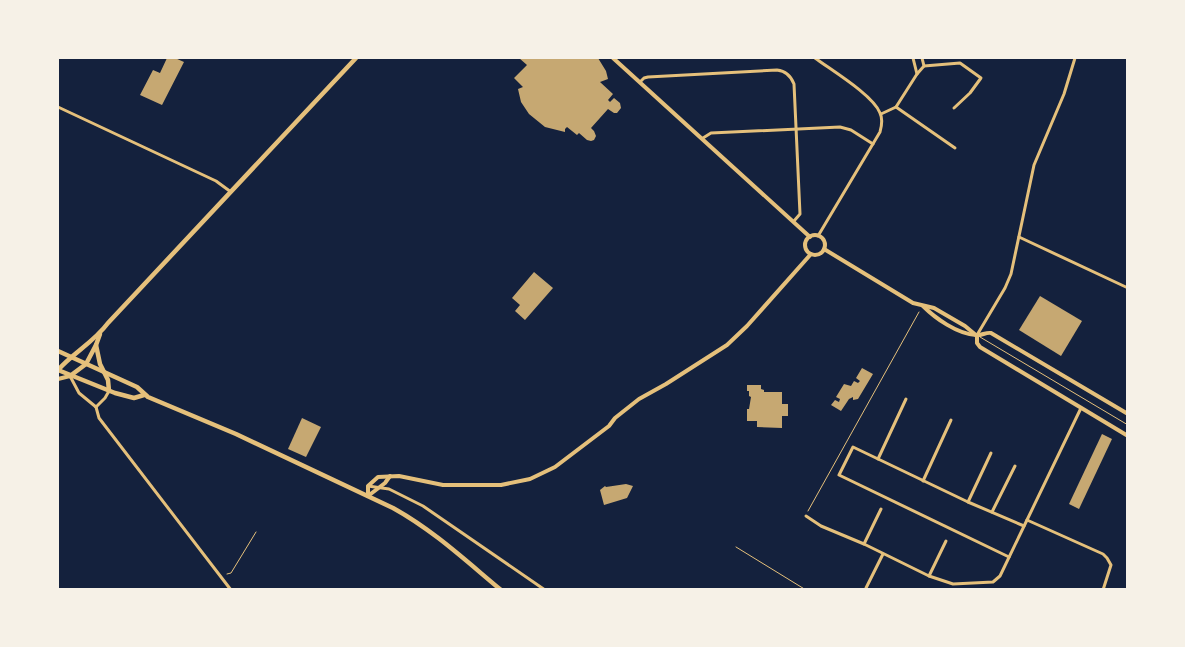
<svg xmlns="http://www.w3.org/2000/svg" width="1185" height="647" viewBox="0 0 1185 647" font-family="Manrope,sans-serif">
<style>
.building{fill:#c6a872}
.lines{fill:none;stroke-linecap:round;stroke-linejoin:round}
.path{stroke:#e5c07b;stroke-width:1}
.service{stroke:#e5c07b;stroke-width:1}
.minor{stroke:#e5c07b;stroke-width:3}
.tertiary{stroke:#e5c07b;stroke-width:4}
.secondary{stroke:#e5c07b;stroke-width:4.5}
</style>
<rect width="100%" height="100%" fill="#14213d"/>
<!-- building -->
<g class="building">
<path d="M 167,58 L 175,58 L 184,62 L 162,105 L 140,95 L 153,70 L 160,73 Z"/>
<path d="M 519,58 L 598,58 L 606,71 L 608,79 L 600,82 L 613,94 L 608,100 L 610,102 L 614,98 L 620,103 L 621,108 L 617,113 L 614,113 L 608,109 L 591,128 L 594,131 L 596,136 L 594,140 L 591,141 L 587,140 L 579,133 L 577,135 L 567,127 L 565,129 L 565,132 L 545,127 L 529,114 L 521,102 L 518,89 L 523,87 L 514,78 L 527,65 Z"/>
<path d="M 534,272 L 553,288 L 525,320 L 515,311 L 520,305 L 512,298 Z"/>
<path d="M 1040,296 L 1082,321 L 1061,356 L 1019,330 Z"/>
<path d="M 862,368 L 873,374 L 858,399 L 853,400 L 853,397 L 849,399 L 841,411 L 831,405 L 835,400 L 839,402 L 840,399 L 836,397 L 844,384 L 851,386 L 854,381 L 858,383 L 860,381 L 856,378 Z"/>
<path d="M 747,385 L 761,385 L 761,389 L 764,390 L 764,392 L 782,392 L 782,404 L 788,404 L 788,416 L 782,416 L 782,428 L 757,427 L 757,421 L 747,421 L 747,409 L 749,409 L 751,397 L 749,396 L 749,391 L 747,391 Z"/>
<path d="M 302,418 L 321,427 L 306,457 L 288,449 Z"/>
<path d="M 1102,434 L 1112,439 L 1079,509 L 1069,504 Z"/>
<path d="M 626,484 L 633,486 L 627,498 L 604,505 L 600,490 L 605,486 L 606,487 Z"/>
</g>
<g class="lines">
<!-- path -->
<g class="path">
<path d="M 808,511 L 919,312"/>
<path d="M 736,547 L 806,590"/>
<path d="M 227,574 L 231,573 L 256,532"/>
</g>
<!-- service -->
<path class="service" d="M 980,337 L 1128,425"/>
<!-- minor -->
<g class="minor">
<path d="M 815,58 C 831,70 873,95 880,113 C 883,119 882,125 880,132 L 818,236"/>
<path d="M 913,58 L 917,74"/>
<path d="M 924,66 L 960,63 L 981,78 L 970,93 L 954,108"/>
<path d="M 640,82 L 644,78 L 648,77 L 777,70 C 786,71 791,76 794,84 L 800,214 L 794,221"/>
<path d="M 58,107 L 216,181 L 231,192"/>
<path d="M 896,107 L 955,148"/>
<path d="M 881,114 L 896,107 L 917,74 L 924,66 L 922,58"/>
<path d="M 703,138 L 711,133 L 840,127 L 851,130 L 873,144"/>
<path d="M 1019,237 L 1128,288"/>
<path d="M 977,335 L 1005,288 L 1011,274 L 1034,165 L 1064,94 L 1075,58"/>
<path d="M 70,376 L 79,393 L 96,407"/>
<path d="M 96,407 L 99,418 L 231,590"/>
<path d="M 96,407 L 105,398 L 109,391"/>
<path d="M 1081,408 L 1027,520 L 1103,554 L 1107,558 L 1111,565 L 1103,590"/>
<path d="M 878,459 L 906,399"/>
<path d="M 923,481 L 951,420"/>
<path d="M 368,486 L 389,489 L 423,506 L 545,590"/>
<path d="M 968,502 L 991,453"/>
<path d="M 992,512 L 1015,466"/>
<path d="M 806,516 L 821,526 L 864,544 L 929,576 L 953,584 L 993,582 L 1000,576 L 1027,520"/>
<path d="M 864,544 L 881,509"/>
<path d="M 1009,557 L 839,475 L 853,447 L 968,502 L 1024,526"/>
<path d="M 929,576 L 946,541"/>
<path d="M 866,588 L 883,554"/>
</g>
<!-- tertiary -->
<g class="tertiary">
<path d="M 613,58 L 810,237"/>
<circle cx="815" cy="245" r="10"/>
<path d="M 824,249 L 913,303 L 934,308 L 965,326 L 977,336 L 977,343 L 980,347 L 1128,436"/>
<path d="M 923,306 C 935,318 957,334 976,335 C 981,336 986,332 991,333 L 1128,414"/>
<path d="M 58,379 L 70,376"/>
<path d="M 368,496 L 368,486 L 378,477 L 399,476 L 443,485 L 501,485 L 530,479 L 555,467 L 609,426 L 615,418 L 639,399 L 666,384 L 727,345 L 747,326 L 811,254"/>
<path d="M 368,496 L 385,483 L 390,476"/>
</g>
<!-- secondary -->
<g class="secondary">
<path d="M 96,345 L 100,364 L 108,380 L 109,391"/>
<path d="M 58,351 L 137,387 L 148,397 L 236,434 L 393,508 C 433,530 466,561 501,590"/>
<path d="M 58,370 C 73,353 94,342 108,323 L 356,58"/>
<path d="M 58,370 L 115,393 L 134,398 L 144,395"/>
<path d="M 70,376 L 86,364 L 96,345 L 100,334"/>
</g>
</g>
<!-- border -->
<rect width="1185" height="647" fill="none" stroke="#f6f1e7" stroke-width="118"/>
</svg>
